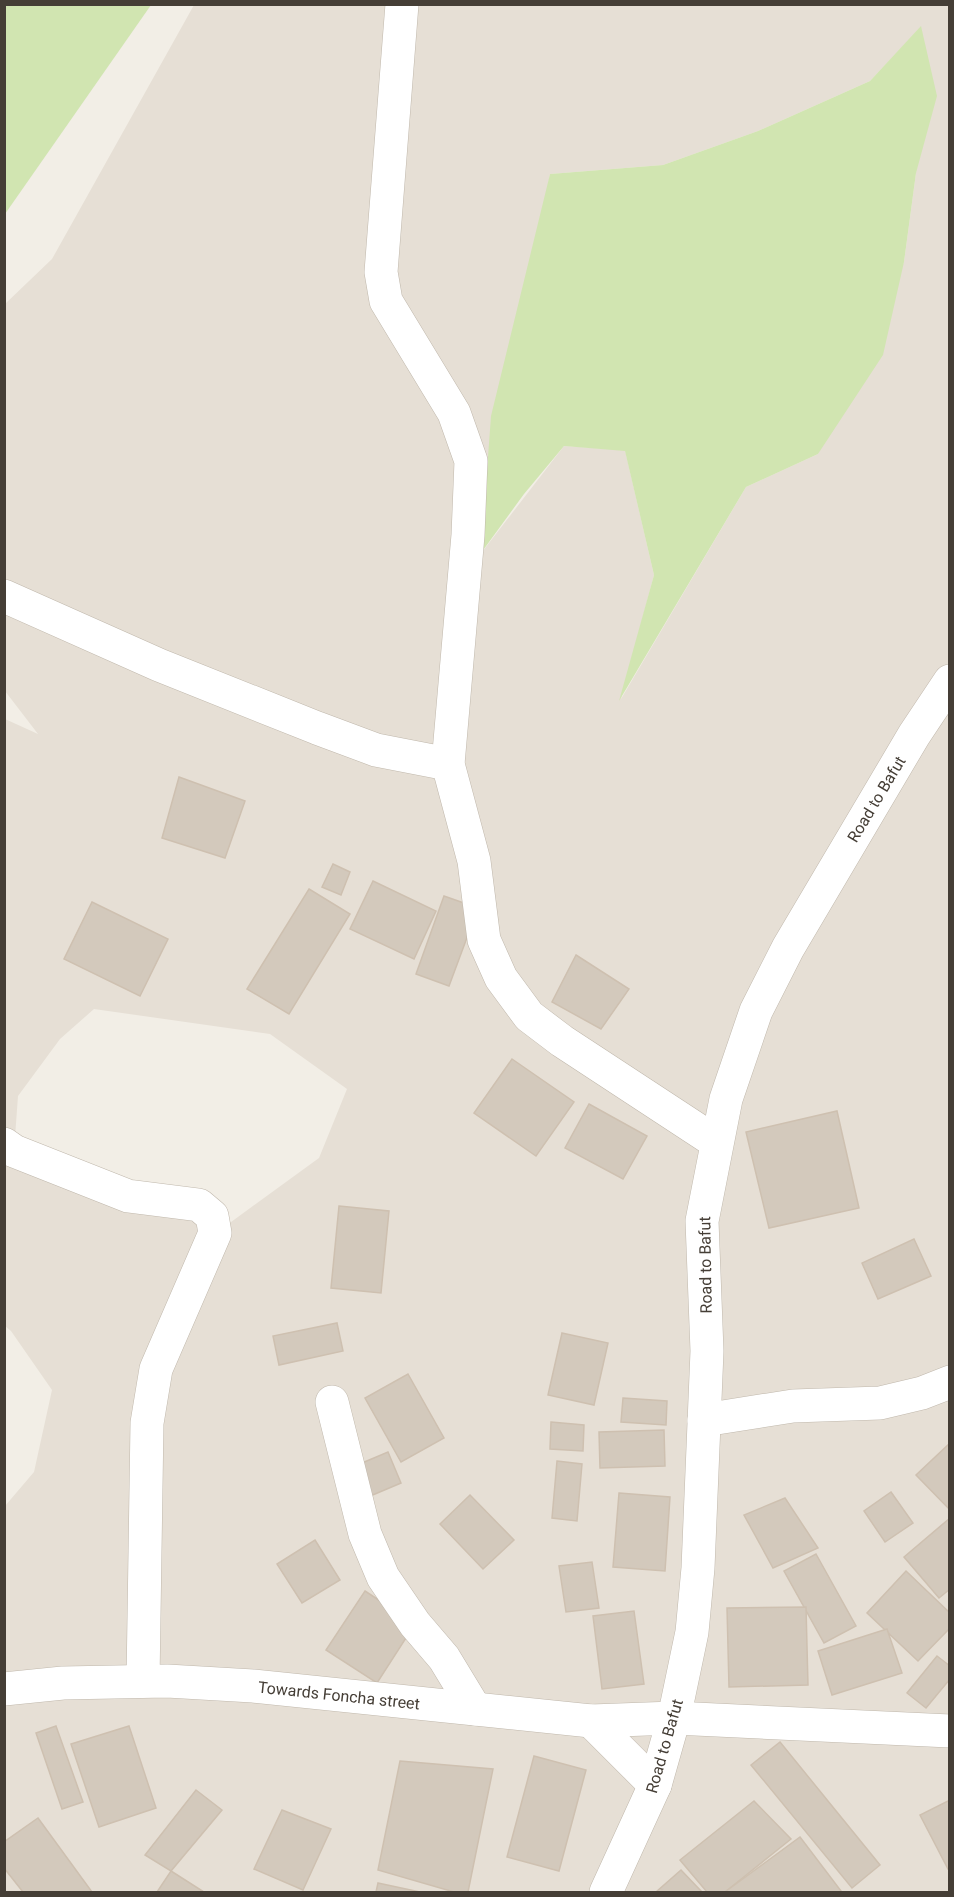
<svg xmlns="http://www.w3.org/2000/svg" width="954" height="1897" viewBox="0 0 954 1897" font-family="Roboto,sans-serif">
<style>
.residential{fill:#e6dfd5;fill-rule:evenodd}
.green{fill:#d1e5b1}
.building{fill:#d3c9bc;stroke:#cec0b0;stroke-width:1.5}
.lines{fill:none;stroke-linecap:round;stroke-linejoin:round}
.minor-casing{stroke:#c0b8ac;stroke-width:34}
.tertiary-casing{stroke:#c0b8ac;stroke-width:34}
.minor{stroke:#fff;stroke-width:33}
.tertiary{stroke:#fff;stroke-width:33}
.labels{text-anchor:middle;stroke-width:4.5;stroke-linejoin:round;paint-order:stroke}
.street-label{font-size:16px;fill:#453e36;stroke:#fff}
</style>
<rect width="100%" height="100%" fill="#f2eee6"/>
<!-- residential -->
<path class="residential" d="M 194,5 L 949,5 L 949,1892 L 5,1892 L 5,1506 L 34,1472 L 52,1390 L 11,1331 L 5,1326 L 5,719 L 38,734 L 5,691 L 5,304 L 52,259 ZM 921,27 L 916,173 L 904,262 L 818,454 L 746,487 L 621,699 L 654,575 L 625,450 L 564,446 L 482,552 L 550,174 L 663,165 L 758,131 L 870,81 ZM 94,1009 L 270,1034 L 347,1089 L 319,1158 L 216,1233 L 212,1216 L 14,1151 L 18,1096 L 60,1039 Z"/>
<!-- green -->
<g class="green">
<path d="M 5,4 L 151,5 L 5,214 L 4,5 Z"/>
<path d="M 921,26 L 937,96 L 916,173 L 904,262 L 883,355 L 818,454 L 746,487 L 619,701 L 654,575 L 625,451 L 564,446 L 524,494 L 481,553 L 491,416 L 550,174 L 663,165 L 758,131 L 870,81 Z"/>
</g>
<!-- building -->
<g class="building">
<path d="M 179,777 L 245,801 L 225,858 L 162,838 Z"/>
<path d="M 333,864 L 350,872 L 341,895 L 322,887 Z"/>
<path d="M 373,881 L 436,911 L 414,959 L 350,929 Z"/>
<path d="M 309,889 L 350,914 L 289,1014 L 247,989 Z"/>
<path d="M 444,896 L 478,908 L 449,986 L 416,974 Z"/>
<path d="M 92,902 L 168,939 L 140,996 L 64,959 Z"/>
<path d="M 576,955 L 629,989 L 601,1029 L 552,1002 Z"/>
<path d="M 512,1059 L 574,1102 L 536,1156 L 474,1113 Z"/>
<path d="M 589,1104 L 647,1136 L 623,1179 L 565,1148 Z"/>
<path d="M 837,1111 L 859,1208 L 769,1228 L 746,1132 Z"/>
<path d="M 339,1206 L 389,1211 L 381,1293 L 331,1288 Z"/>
<path d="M 914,1239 L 931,1276 L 878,1299 L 862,1263 Z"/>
<path d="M 337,1323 L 343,1351 L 279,1365 L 273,1336 Z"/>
<path d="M 562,1333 L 608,1343 L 594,1405 L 548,1395 Z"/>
<path d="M 408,1374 L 444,1438 L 401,1462 L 365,1398 Z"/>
<path d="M 623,1398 L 667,1401 L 666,1425 L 621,1422 Z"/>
<path d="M 551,1422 L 584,1425 L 583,1451 L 550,1449 Z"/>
<path d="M 664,1430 L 665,1466 L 600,1468 L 599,1432 Z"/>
<path d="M 950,1443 L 950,1510 L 916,1475 Z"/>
<path d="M 388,1452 L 401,1483 L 368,1497 L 355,1466 Z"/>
<path d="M 557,1461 L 582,1464 L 577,1521 L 552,1518 Z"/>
<path d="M 891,1492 L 913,1523 L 885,1542 L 864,1511 Z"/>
<path d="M 619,1493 L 670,1497 L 665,1571 L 613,1567 Z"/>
<path d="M 470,1495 L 514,1540 L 483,1569 L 440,1524 Z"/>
<path d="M 785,1498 L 818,1548 L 773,1568 L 744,1515 Z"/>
<path d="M 950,1518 L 950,1589 L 939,1598 L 904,1557 Z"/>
<path d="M 315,1540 L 340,1580 L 302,1603 L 277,1564 Z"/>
<path d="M 816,1554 L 856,1626 L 824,1643 L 784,1571 Z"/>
<path d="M 592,1562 L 599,1608 L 566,1612 L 559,1566 Z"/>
<path d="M 906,1571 L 950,1613 L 950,1628 L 918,1661 L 867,1613 Z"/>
<path d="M 365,1591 L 415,1624 L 377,1683 L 326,1650 Z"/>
<path d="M 806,1607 L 808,1685 L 729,1687 L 727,1608 Z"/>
<path d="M 634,1611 L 644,1684 L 602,1689 L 593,1616 Z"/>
<path d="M 887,1629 L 902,1673 L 832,1695 L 818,1651 Z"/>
<path d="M 937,1656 L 950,1666 L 950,1679 L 926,1708 L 907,1693 Z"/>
<path d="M 56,1726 L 83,1802 L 62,1809 L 36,1733 Z"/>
<path d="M 129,1726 L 156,1808 L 99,1827 L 71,1744 Z"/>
<path d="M 780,1742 L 880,1865 L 852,1888 L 751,1765 Z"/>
<path d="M 534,1756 L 586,1770 L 559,1871 L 507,1857 Z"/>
<path d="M 400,1761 L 493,1769 L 468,1892 L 454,1892 L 378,1870 Z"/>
<path d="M 196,1790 L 222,1810 L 171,1871 L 145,1855 Z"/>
<path d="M 950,1800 L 950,1868 L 948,1869 L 920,1815 Z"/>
<path d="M 754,1801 L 791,1839 L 725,1892 L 707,1892 L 680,1860 Z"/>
<path d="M 282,1810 L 331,1829 L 303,1890 L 254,1869 Z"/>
<path d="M 38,1818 L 92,1892 L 23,1892 L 4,1868 L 4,1842 Z"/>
<path d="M 800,1837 L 841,1891 L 839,1892 L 725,1892 Z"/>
<path d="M 681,1870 L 702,1892 L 656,1892 Z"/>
<path d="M 171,1871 L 204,1892 L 157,1892 Z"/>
<path d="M 378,1883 L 420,1892 L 376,1892 Z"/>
</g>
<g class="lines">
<!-- minor casing -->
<g class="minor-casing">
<g id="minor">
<path d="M 402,4 L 381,272 L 386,301 L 454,413 L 471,461 L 468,535 L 448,764 L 474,861 L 484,940 L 501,978 L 529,1016 L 562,1041 L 716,1142"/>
<path d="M 4,596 L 159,665 L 317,728 L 376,750 L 448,764"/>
<path d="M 4,1144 L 14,1151 L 128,1196 L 199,1205 L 212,1216 L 215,1233 L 156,1369 L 147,1423 L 143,1681"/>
<path d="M 332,1402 L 365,1534 L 383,1577 L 415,1624 L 444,1658 L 475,1709"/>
<path d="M 704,1420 L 793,1406 L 880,1403 L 922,1393 L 950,1382"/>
<path d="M 4,1689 L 63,1683 L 167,1681 L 253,1686 L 591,1721 L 674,1718"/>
<path d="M 591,1721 L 655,1785"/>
</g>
</g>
<!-- tertiary casing -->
<g class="tertiary-casing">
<g id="tertiary">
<path d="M 674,1718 L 950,1731"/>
<path d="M 606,1892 L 655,1785 L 674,1718 L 692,1632 L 698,1568 L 707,1351 L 702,1221 L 726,1099 L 756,1011 L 788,948 L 914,735 L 950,681"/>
</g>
</g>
<!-- minor -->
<use href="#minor" class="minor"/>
<!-- tertiary -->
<use href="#tertiary" class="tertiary"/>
</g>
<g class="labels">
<!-- street labels -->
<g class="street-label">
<text transform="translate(876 799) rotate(-59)" y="6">Road to Bafut</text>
<text transform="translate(705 1265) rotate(-91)" y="6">Road to Bafut</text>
<text transform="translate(339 1695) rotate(6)" y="6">Towards Foncha street</text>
<text transform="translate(664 1746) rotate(-74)" y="6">Road to Bafut</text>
</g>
</g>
<!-- border -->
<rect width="954" height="1897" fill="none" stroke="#453e36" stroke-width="12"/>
</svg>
